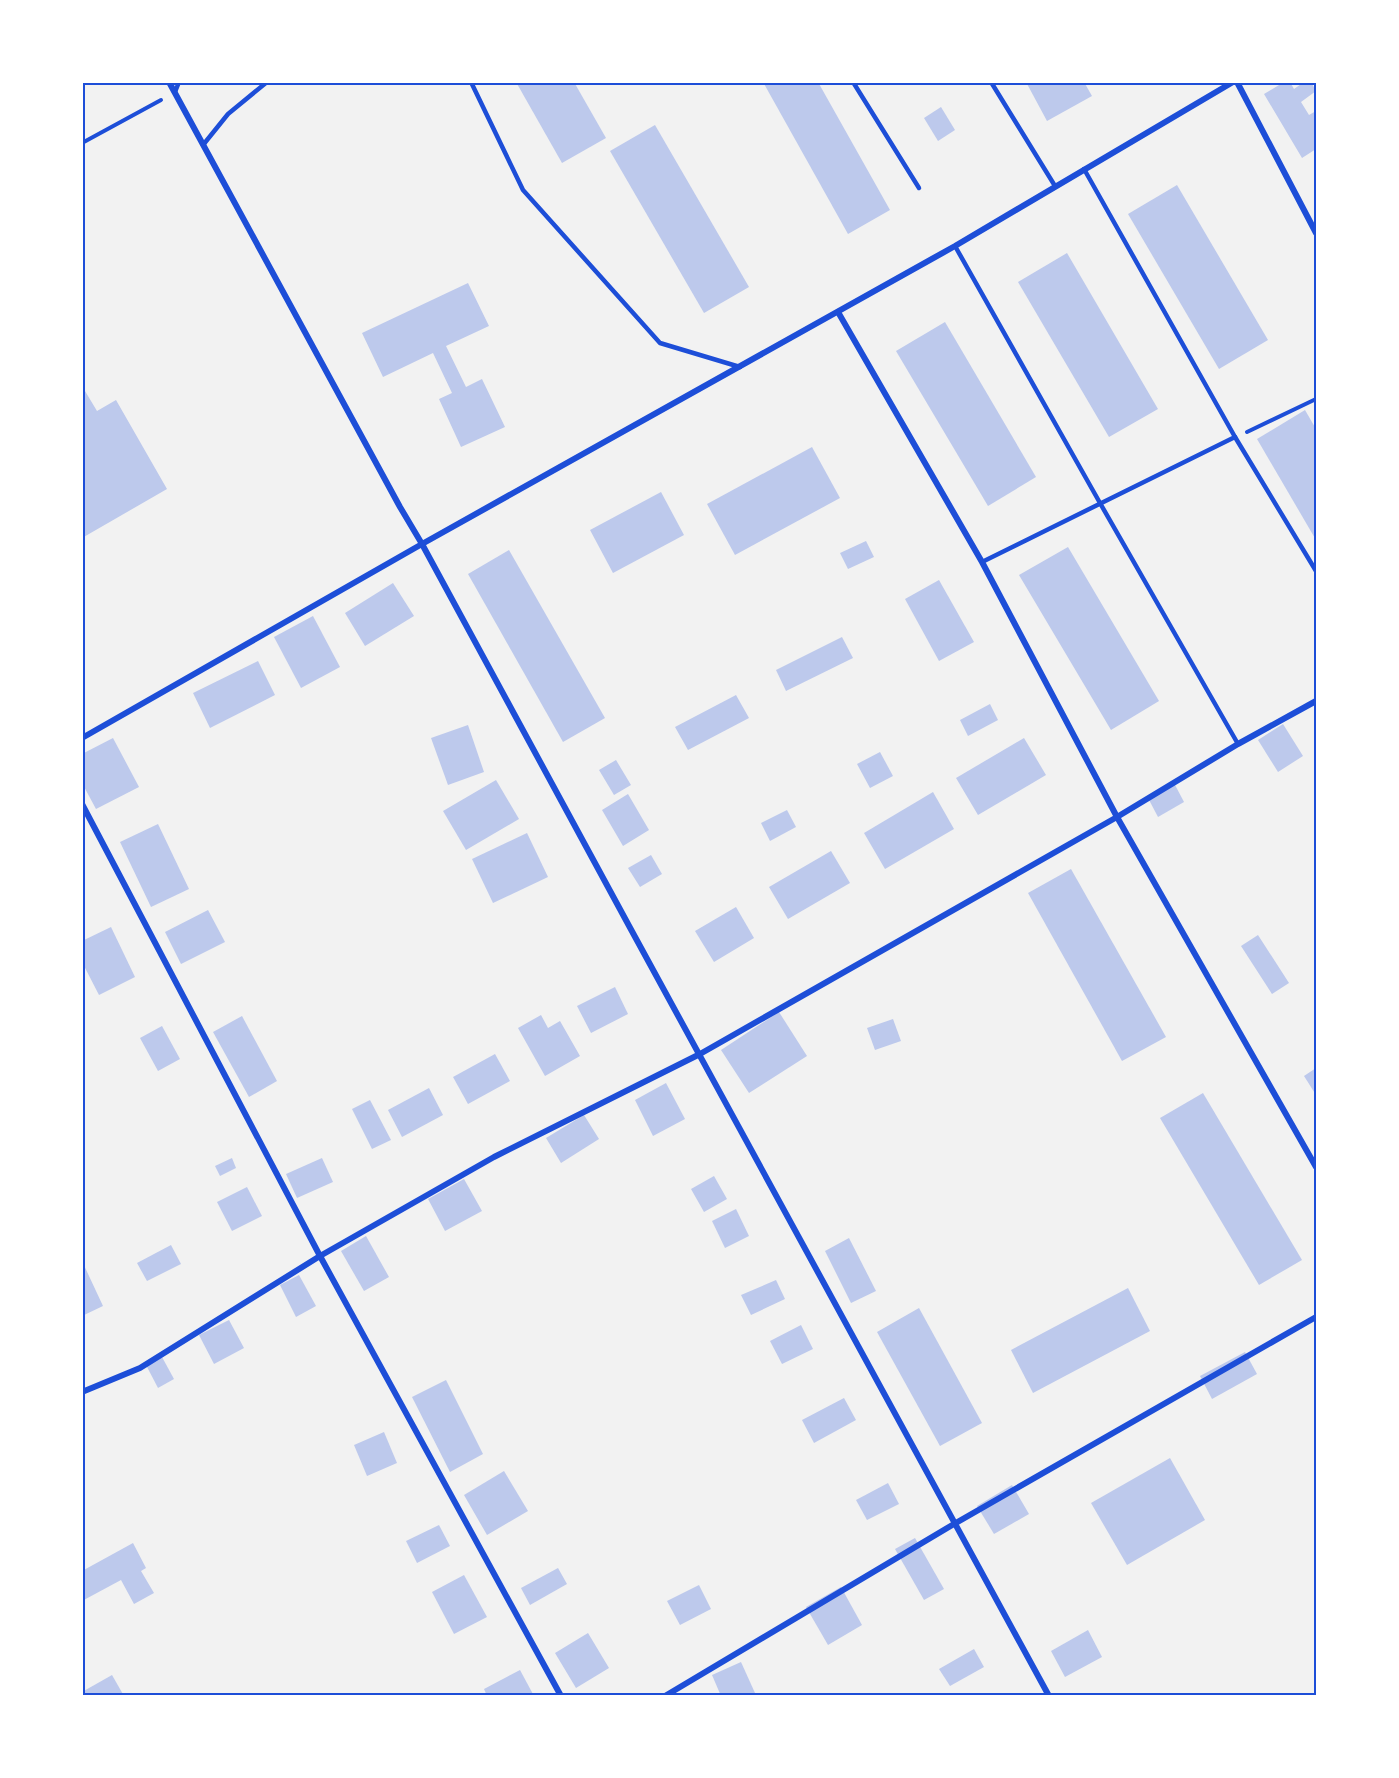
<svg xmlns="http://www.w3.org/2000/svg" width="1399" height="1778" viewBox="0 0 1399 1778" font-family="Commissioner,sans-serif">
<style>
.building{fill:#bdc9ec}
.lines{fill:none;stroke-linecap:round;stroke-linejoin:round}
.path{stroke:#1d4ed8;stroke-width:4}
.service{stroke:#1d4ed8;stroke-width:4.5}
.minor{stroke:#1d4ed8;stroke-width:6}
.neatline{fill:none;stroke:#1d4ed8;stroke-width:2}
</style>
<rect width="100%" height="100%" fill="#f2f2f2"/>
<!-- building -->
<g class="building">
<path d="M 516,82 L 574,82 L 606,138 L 562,163 Z"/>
<path d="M 763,82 L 818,82 L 890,210 L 848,234 Z"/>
<path d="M 1026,82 L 1084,82 L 1092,96 L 1047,121 Z"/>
<path d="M 1284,82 L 1290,82 L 1294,89 L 1304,82 L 1311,82 L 1316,91 L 1301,102 L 1309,115 L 1316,111 L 1316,149 L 1302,158 L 1264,94 Z"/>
<path d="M 941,107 L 955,130 L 938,141 L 924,118 Z"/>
<path d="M 655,125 L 749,287 L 704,313 L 610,151 Z"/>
<path d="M 1177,185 L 1268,340 L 1219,369 L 1128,214 Z"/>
<path d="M 1067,253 L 1158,409 L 1109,437 L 1018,282 Z"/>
<path d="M 468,283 L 489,326 L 446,346 L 466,387 L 482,379 L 505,427 L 461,447 L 439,399 L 452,393 L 433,353 L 383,377 L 362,333 Z"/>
<path d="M 945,322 L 1036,477 L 988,506 L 896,351 Z"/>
<path d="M 82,386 L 97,411 L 116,400 L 167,489 L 82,538 Z"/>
<path d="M 1305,410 L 1316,429 L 1316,540 L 1257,439 Z"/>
<path d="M 812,447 L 840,498 L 735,555 L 707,504 Z"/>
<path d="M 661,492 L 684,535 L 613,573 L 590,530 Z"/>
<path d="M 866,541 L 874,557 L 848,569 L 840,553 Z"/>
<path d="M 1068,547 L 1159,701 L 1111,730 L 1019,575 Z"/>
<path d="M 509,550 L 605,718 L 563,742 L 468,574 Z"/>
<path d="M 939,580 L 974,642 L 939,661 L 905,599 Z"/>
<path d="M 393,583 L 414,616 L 365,646 L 345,613 Z"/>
<path d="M 313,616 L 340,667 L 301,688 L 274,637 Z"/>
<path d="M 842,637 L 853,658 L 786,691 L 776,670 Z"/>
<path d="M 258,661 L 275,695 L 210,728 L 193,693 Z"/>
<path d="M 736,695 L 749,718 L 688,750 L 675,727 Z"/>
<path d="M 990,704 L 998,720 L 968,736 L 960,720 Z"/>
<path d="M 1283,724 L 1303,756 L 1278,772 L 1258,740 Z"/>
<path d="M 468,725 L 484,772 L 448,785 L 431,738 Z"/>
<path d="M 113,738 L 139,787 L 96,809 L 82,783 L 82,754 Z"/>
<path d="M 1024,738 L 1046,775 L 978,815 L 956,778 Z"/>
<path d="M 880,752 L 893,776 L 870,788 L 857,764 Z"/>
<path d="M 616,760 L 631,785 L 614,795 L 599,770 Z"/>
<path d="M 496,780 L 519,819 L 466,850 L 443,811 Z"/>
<path d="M 1174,783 L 1184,802 L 1158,817 L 1148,798 Z"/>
<path d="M 933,792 L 954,829 L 885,869 L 864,833 Z"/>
<path d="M 628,794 L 649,830 L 623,846 L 602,810 Z"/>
<path d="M 787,810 L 796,827 L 770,841 L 761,823 Z"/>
<path d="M 158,824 L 189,889 L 151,907 L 120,842 Z"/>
<path d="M 527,833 L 548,877 L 493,903 L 472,859 Z"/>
<path d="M 831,851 L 850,883 L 788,919 L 769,887 Z"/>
<path d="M 651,855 L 662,874 L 640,887 L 628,868 Z"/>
<path d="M 1071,869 L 1166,1037 L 1122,1061 L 1028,893 Z"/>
<path d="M 736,907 L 754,938 L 714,962 L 695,931 Z"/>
<path d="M 208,910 L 225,942 L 181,964 L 165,932 Z"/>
<path d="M 111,927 L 135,977 L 99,995 L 82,962 L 82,941 Z"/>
<path d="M 1258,935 L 1289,983 L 1272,994 L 1241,946 Z"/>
<path d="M 615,987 L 628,1014 L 591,1033 L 577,1006 Z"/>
<path d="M 779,1012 L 807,1056 L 749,1093 L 721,1050 Z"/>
<path d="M 541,1015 L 548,1028 L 560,1021 L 580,1056 L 545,1076 L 518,1028 Z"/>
<path d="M 242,1016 L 277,1081 L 249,1097 L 213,1032 Z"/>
<path d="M 893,1019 L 901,1041 L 875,1050 L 867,1028 Z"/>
<path d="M 162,1026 L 180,1059 L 158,1071 L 140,1038 Z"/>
<path d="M 495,1054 L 510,1081 L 468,1104 L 453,1077 Z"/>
<path d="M 1316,1068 L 1316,1095 L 1304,1076 Z"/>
<path d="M 666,1083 L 685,1119 L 653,1136 L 635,1100 Z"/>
<path d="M 429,1088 L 443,1115 L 402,1137 L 388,1110 Z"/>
<path d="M 1203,1093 L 1302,1260 L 1259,1285 L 1160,1118 Z"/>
<path d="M 370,1100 L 391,1140 L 372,1149 L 352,1109 Z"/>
<path d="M 584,1115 L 599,1139 L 561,1163 L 546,1138 Z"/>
<path d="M 232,1158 L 236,1168 L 220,1176 L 215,1166 Z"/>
<path d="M 322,1158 L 333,1182 L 297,1198 L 286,1174 Z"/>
<path d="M 714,1176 L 727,1199 L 704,1212 L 691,1189 Z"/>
<path d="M 464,1179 L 482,1211 L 445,1231 L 428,1199 Z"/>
<path d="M 247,1187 L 262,1216 L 232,1231 L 217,1202 Z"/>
<path d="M 736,1209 L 749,1236 L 725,1248 L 712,1221 Z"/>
<path d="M 366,1236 L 389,1277 L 364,1291 L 341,1251 Z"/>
<path d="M 849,1238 L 876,1291 L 851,1303 L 825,1251 Z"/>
<path d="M 171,1245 L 181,1264 L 147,1281 L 137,1263 Z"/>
<path d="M 82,1261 L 103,1306 L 82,1316 Z"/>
<path d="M 299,1275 L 316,1306 L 296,1317 L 280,1285 Z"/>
<path d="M 776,1280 L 785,1299 L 751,1315 L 741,1295 Z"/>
<path d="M 1128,1288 L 1150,1331 L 1033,1393 L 1011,1350 Z"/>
<path d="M 919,1308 L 982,1423 L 940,1446 L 877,1332 Z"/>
<path d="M 229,1320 L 244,1348 L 214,1364 L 199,1335 Z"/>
<path d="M 801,1325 L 813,1349 L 782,1364 L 770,1341 Z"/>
<path d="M 1245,1352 L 1257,1374 L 1212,1399 L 1200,1376 Z"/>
<path d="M 162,1357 L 174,1379 L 158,1388 L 146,1365 Z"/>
<path d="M 446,1380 L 483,1454 L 450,1472 L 412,1397 Z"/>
<path d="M 844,1398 L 856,1420 L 814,1443 L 802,1420 Z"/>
<path d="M 384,1432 L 397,1463 L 367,1476 L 354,1445 Z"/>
<path d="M 1170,1458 L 1205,1520 L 1127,1565 L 1091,1503 Z"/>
<path d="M 504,1471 L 528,1511 L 487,1535 L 464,1495 Z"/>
<path d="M 888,1483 L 899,1504 L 867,1520 L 856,1500 Z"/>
<path d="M 1012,1485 L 1029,1514 L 994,1534 L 977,1506 Z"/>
<path d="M 439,1525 L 450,1546 L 417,1563 L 406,1541 Z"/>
<path d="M 915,1538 L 944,1589 L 924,1600 L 895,1549 Z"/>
<path d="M 133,1543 L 146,1568 L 141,1571 L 154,1593 L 134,1604 L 121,1580 L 82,1601 L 82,1571 Z"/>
<path d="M 558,1568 L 567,1584 L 530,1605 L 521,1588 Z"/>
<path d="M 464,1575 L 487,1617 L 454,1634 L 432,1592 Z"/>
<path d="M 699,1585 L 711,1609 L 680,1625 L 667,1601 Z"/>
<path d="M 841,1587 L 862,1625 L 828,1645 L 806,1607 Z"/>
<path d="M 1088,1630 L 1102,1657 L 1065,1677 L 1051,1651 Z"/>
<path d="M 588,1633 L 609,1668 L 576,1688 L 555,1653 Z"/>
<path d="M 974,1649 L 984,1667 L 950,1686 L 939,1669 Z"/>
<path d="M 741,1662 L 755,1693 L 750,1696 L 721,1696 L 712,1675 Z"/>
<path d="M 520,1670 L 534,1696 L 487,1696 L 484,1689 Z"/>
<path d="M 112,1675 L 124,1696 L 82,1696 L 82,1692 Z"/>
</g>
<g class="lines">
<!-- path -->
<g class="path">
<path d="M 82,143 L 161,100"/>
<path d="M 1247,432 L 1316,399"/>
</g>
<!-- service -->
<g class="service">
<path d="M 471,82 L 523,190 L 660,343 L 740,367"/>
<path d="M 853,82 L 919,188"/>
<path d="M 991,82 L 1055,186"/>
<path d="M 175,92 L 179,82"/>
<path d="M 203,145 L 228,114 L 267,82"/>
<path d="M 1084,169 L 1235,437 L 1316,571"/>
<path d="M 955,246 L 1100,503 L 1238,744"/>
<path d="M 982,562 L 1235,437"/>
</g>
<!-- minor -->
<g class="minor">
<path d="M 169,82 L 400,507 L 422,544 C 631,928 837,1313 1049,1696"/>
<path d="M 1237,82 L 1316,233"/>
<path d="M 838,312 L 982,562 L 1117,817 L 1316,1167"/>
<path d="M 82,738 L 422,544 L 955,246 L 1233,82"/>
<path d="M 82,804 L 320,1256 L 561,1696"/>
<path d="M 82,1392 L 140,1368 L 320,1256 L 494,1157 L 700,1054 L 1117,817 L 1238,744 L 1316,701"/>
<path d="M 665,1696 L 954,1524 L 1316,1317"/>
</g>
</g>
<!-- border -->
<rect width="1399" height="1778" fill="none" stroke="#ffffff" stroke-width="168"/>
<rect x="84" y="84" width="1231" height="1610" class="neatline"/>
</svg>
